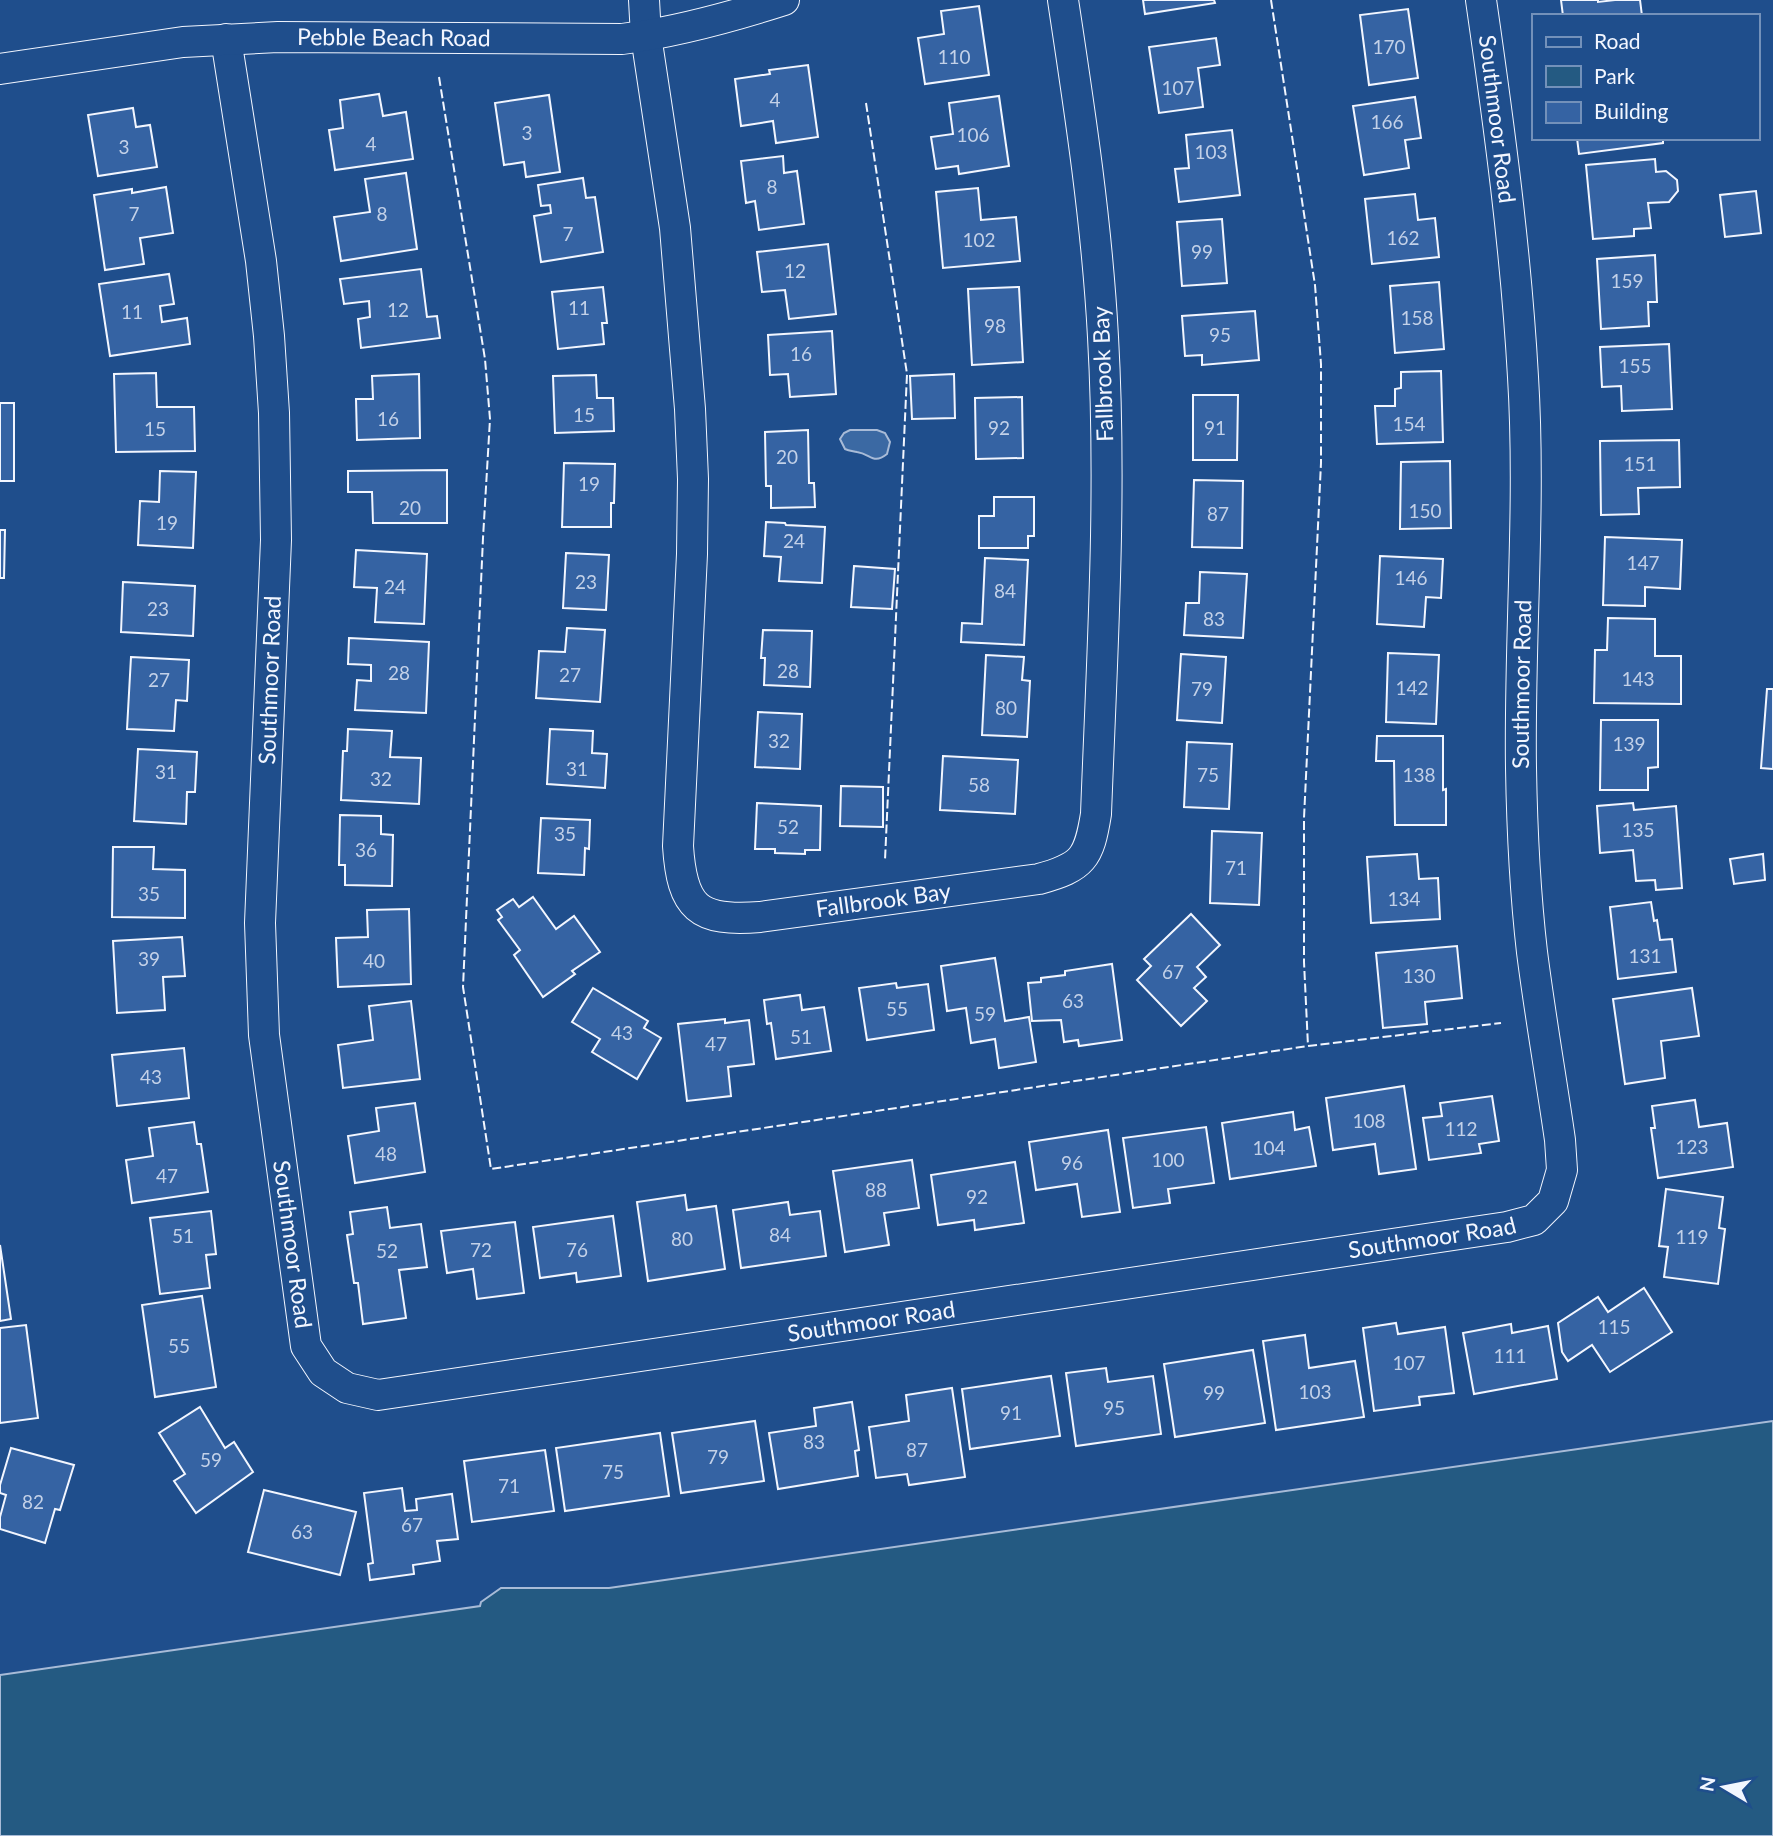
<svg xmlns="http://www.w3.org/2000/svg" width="1773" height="1836" viewBox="0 0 1773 1836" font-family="Lato,sans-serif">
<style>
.green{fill:#245a82;stroke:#a8bbd7;stroke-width:2}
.water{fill:#3b69a3;stroke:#a8bbd7;stroke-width:2}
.building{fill:#3563a3;stroke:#f2f6ff;stroke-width:2}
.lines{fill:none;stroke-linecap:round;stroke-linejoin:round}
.street-casing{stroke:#f2f6ff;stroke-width:32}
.street{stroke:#1f4e8c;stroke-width:30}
.fence{stroke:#f2f6ff;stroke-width:2;stroke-dasharray:9 3.5;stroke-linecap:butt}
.labels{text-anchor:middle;stroke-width:5;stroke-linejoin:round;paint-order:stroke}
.number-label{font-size:19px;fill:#c3d1e8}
.street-label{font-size:23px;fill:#f2f6ff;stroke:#1f4e8c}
</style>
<rect width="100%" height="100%" fill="#1f4e8c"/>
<!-- green -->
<path class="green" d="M 1773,1421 L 1773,1836 L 0,1836 L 0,1675 L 480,1606 L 481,1602 L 501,1588 L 609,1588 Z"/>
<!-- water -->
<path class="water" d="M 850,430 L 877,430 L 885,433 L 890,442 L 887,454 C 873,465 871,454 857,452 C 853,451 849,451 845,449 L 840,439 L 844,433 Z"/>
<!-- building -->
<g class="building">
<path d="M 1143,0 L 1214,0 L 1215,3 L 1145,14 Z"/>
<path d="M 1561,0 L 1598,0 L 1598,2 L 1615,0 L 1640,0 L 1642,16 L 1563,16 Z"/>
<path d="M 979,6 L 989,75 L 925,84 L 918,38 L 944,34 L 941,11 Z"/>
<path d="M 1408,9 L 1418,78 L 1369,85 L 1360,15 Z"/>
<path d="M 1216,38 L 1220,65 L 1198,68 L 1203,107 L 1159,113 L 1149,47 Z"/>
<path d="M 808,65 L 818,137 L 776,143 L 773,121 L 741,126 L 735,79 L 770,74 L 769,70 Z"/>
<path d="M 379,94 L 383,116 L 406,112 L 413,159 L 335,170 L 329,130 L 343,128 L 340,100 Z"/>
<path d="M 549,95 L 560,172 L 526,177 L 524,162 L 504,165 L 495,103 Z"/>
<path d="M 999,96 L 1009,166 L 959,174 L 958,166 L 936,169 L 931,137 L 953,134 L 949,103 Z"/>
<path d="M 1415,97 L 1421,138 L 1405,140 L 1409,168 L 1364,175 L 1353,106 Z"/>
<path d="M 133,108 L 136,127 L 150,125 L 157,167 L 98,176 L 88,115 Z"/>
<path d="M 1232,130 L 1240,195 L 1179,202 L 1175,169 L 1189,168 L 1186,135 Z"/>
<path d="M 1577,138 L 1663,138 L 1663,143 L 1579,154 Z"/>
<path d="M 783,156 L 784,173 L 797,171 L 804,224 L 759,230 L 755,201 L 746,203 L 741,161 Z"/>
<path d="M 1655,159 L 1656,172 L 1666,171 L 1677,180 L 1678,191 L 1669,202 L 1648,203 L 1651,228 L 1634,229 L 1634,236 L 1593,239 L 1586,165 Z"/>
<path d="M 406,173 L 417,249 L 341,261 L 334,217 L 370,212 L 365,179 Z"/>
<path d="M 583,178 L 586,198 L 595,197 L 603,252 L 541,262 L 534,216 L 551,213 L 550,205 L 541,206 L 538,185 Z"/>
<path d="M 166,187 L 173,233 L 140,238 L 144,264 L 105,270 L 94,195 L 132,189 L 132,193 Z"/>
<path d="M 978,188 L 981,220 L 1016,217 L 1020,261 L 943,268 L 936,192 Z"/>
<path d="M 1756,191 L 1761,233 L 1725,237 L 1720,195 Z"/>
<path d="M 1415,194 L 1418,220 L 1435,218 L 1439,257 L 1372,264 L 1365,199 Z"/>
<path d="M 1222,219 L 1227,283 L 1182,286 L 1177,222 Z"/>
<path d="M 828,244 L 836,314 L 789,319 L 785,290 L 762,292 L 757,252 Z"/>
<path d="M 1655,255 L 1657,302 L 1648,302 L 1649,326 L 1601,329 L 1597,259 Z"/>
<path d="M 421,269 L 427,317 L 437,316 L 440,338 L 361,348 L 358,319 L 370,317 L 369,301 L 344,304 L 340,279 Z"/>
<path d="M 169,274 L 174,304 L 160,306 L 162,322 L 187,318 L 190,344 L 110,356 L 99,284 Z"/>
<path d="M 1439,282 L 1444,349 L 1395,353 L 1390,286 Z"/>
<path d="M 603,287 L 607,323 L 602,323 L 604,344 L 558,349 L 552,292 Z"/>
<path d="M 1019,287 L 1023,362 L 972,365 L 968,289 Z"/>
<path d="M 1255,311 L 1259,360 L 1202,365 L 1202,355 L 1185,356 L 1182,316 Z"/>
<path d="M 832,331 L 836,394 L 790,397 L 788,374 L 770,375 L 768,335 Z"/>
<path d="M 1669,344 L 1672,409 L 1622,411 L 1621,386 L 1602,387 L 1600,347 Z"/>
<path d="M 1441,371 L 1443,442 L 1377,444 L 1375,406 L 1395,406 L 1395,389 L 1401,388 L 1401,372 Z"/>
<path d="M 156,373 L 157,407 L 194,407 L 195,451 L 116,452 L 114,374 Z"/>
<path d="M 419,374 L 420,438 L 357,440 L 356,399 L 373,399 L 372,376 Z"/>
<path d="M 954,374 L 955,418 L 912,419 L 910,376 Z"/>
<path d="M 596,375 L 597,398 L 613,398 L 614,431 L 555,433 L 553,376 Z"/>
<path d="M 1193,395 L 1238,395 L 1237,460 L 1193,460 Z"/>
<path d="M 1022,397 L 1023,458 L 976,459 L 975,398 Z"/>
<rect x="0" y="403" width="14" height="78"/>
<path d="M 808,430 L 809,483 L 814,483 L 815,507 L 771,508 L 771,486 L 766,486 L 765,432 Z"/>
<path d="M 1679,440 L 1680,487 L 1638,488 L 1639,514 L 1601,515 L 1600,441 Z"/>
<path d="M 1450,461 L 1451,528 L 1400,529 L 1401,462 Z"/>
<path d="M 564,463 L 615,464 L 614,503 L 611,503 L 611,527 L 562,527 Z"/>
<path d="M 447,470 L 447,523 L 373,523 L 372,492 L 348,492 L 348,471 Z"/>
<path d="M 160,471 L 196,472 L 193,548 L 138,545 L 140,501 L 159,502 Z"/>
<path d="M 1194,480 L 1243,481 L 1242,548 L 1192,547 Z"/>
<path d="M 994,497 L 1034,497 L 1034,536 L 1028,536 L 1028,548 L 979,548 L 979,516 L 994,516 Z"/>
<path d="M 766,522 L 785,523 L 786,525 L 825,527 L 822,583 L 779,581 L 781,557 L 764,556 Z"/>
<path d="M 0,530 L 5,530 L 4,578 L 0,578 Z"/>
<path d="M 1605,537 L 1682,540 L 1680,589 L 1645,587 L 1645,606 L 1603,605 Z"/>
<path d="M 356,550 L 427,554 L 424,624 L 375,622 L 377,588 L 354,587 Z"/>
<path d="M 566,553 L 609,555 L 606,610 L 563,608 Z"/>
<path d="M 1380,556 L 1443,559 L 1441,598 L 1426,597 L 1424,627 L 1377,624 Z"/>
<path d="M 985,558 L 1028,560 L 1024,645 L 961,642 L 962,623 L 982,624 Z"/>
<path d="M 854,566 L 895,569 L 892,609 L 851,607 Z"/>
<path d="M 1200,572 L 1247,574 L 1243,638 L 1184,635 L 1186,603 L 1199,603 Z"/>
<path d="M 123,582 L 195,586 L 193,636 L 121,632 Z"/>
<path d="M 1608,618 L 1655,619 L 1655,656 L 1681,656 L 1681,704 L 1594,703 L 1595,650 L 1607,650 Z"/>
<path d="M 567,628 L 605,630 L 600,702 L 536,698 L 539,651 L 565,652 Z"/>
<path d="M 763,630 L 812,631 L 810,687 L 764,685 L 765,658 L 761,658 Z"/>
<path d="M 349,638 L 429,642 L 426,713 L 355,710 L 357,680 L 371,681 L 371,665 L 348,664 Z"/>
<path d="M 1388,653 L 1439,655 L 1436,724 L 1386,722 Z"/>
<path d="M 1181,654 L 1226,657 L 1222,723 L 1177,720 Z"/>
<path d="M 986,655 L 1024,657 L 1022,680 L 1030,681 L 1027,737 L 982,735 Z"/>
<path d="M 131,657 L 189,660 L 187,701 L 176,700 L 174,731 L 127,729 Z"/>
<path d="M 1767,689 L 1773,689 L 1773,769 L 1761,768 Z"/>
<path d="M 758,712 L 802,714 L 800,769 L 755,767 Z"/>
<path d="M 1601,720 L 1658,720 L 1658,767 L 1648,768 L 1648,790 L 1600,790 Z"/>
<path d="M 348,729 L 392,731 L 390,757 L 421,758 L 419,804 L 341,800 L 343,751 L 347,751 Z"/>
<path d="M 550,729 L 593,731 L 592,753 L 607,754 L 605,788 L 547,784 Z"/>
<path d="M 1377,736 L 1443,736 L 1443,790 L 1446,789 L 1446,825 L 1395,825 L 1394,761 L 1376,761 Z"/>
<path d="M 1187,742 L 1232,744 L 1229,809 L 1184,807 Z"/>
<path d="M 138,749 L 197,752 L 195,792 L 187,792 L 186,824 L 134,821 Z"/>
<path d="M 943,756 L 1018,760 L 1015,814 L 940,810 Z"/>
<path d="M 841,786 L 883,787 L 883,827 L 840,826 Z"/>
<path d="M 757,803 L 821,806 L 820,850 L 805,850 L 805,854 L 775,853 L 775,849 L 755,849 Z"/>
<path d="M 1633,803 L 1634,810 L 1676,806 L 1682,888 L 1656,890 L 1655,880 L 1636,881 L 1633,850 L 1600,853 L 1597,806 Z"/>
<path d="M 340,815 L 381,816 L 381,834 L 393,835 L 392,886 L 345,885 L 345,865 L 339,865 Z"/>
<path d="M 541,818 L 590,820 L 589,849 L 585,848 L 584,875 L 538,873 Z"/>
<path d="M 1212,831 L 1262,833 L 1259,905 L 1210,903 Z"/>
<path d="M 113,847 L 154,847 L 153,869 L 185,870 L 185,918 L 112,917 Z"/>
<path d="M 1417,854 L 1419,879 L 1438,878 L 1440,919 L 1371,923 L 1367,857 Z"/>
<path d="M 1763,854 L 1765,880 L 1734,884 L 1730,859 Z"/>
<path d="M 533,897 L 556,929 L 574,916 L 600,952 L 572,971 L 575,974 L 543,997 L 514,955 L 520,950 L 498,920 L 502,917 L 497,910 L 513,899 L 519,907 Z"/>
<path d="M 1651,902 L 1654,921 L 1657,920 L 1660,940 L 1672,939 L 1676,972 L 1618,979 L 1610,907 Z"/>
<path d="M 409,909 L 411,984 L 338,987 L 336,938 L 368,937 L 367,910 Z"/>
<path d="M 1191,914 L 1220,945 L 1197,967 L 1206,977 L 1194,988 L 1207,1001 L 1181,1026 L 1137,980 L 1151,966 L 1144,959 Z"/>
<path d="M 182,937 L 185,976 L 163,977 L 165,1010 L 117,1013 L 113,941 Z"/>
<path d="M 1457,946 L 1462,998 L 1425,1002 L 1427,1024 L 1383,1028 L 1376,953 Z"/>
<path d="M 995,958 L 1005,1021 L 1029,1017 L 1036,1062 L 999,1068 L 995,1039 L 971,1043 L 966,1008 L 947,1011 L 941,966 Z"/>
<path d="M 1112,964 L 1122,1040 L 1079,1046 L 1078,1040 L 1064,1042 L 1061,1020 L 1032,1021 L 1028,983 L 1041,982 L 1041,978 L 1065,975 L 1065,971 Z"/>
<path d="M 896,983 L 897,988 L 928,984 L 934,1030 L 867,1040 L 859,988 Z"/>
<path d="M 593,988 L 648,1021 L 644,1028 L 661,1038 L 637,1079 L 592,1052 L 600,1039 L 572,1022 Z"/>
<path d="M 1692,988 L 1699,1036 L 1661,1041 L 1665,1078 L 1625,1084 L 1613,999 Z"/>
<path d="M 800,995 L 802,1010 L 824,1007 L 831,1051 L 776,1059 L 771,1023 L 767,1024 L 764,1000 Z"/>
<path d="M 411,1001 L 420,1079 L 343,1088 L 338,1045 L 373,1040 L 369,1006 Z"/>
<path d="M 725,1019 L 725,1023 L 749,1020 L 754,1064 L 728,1067 L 731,1096 L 687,1101 L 678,1024 Z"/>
<path d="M 184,1048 L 189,1098 L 117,1106 L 112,1055 Z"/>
<path d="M 1404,1086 L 1416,1169 L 1379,1174 L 1375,1144 L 1333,1150 L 1326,1098 Z"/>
<path d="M 1492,1096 L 1499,1141 L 1479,1144 L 1481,1153 L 1429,1160 L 1423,1118 L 1442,1116 L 1440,1103 Z"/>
<path d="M 1695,1100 L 1699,1127 L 1727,1123 L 1733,1167 L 1658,1178 L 1651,1128 L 1655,1128 L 1652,1106 Z"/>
<path d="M 415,1103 L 425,1172 L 355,1183 L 348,1136 L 379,1131 L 376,1108 Z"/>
<path d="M 1293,1112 L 1295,1130 L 1309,1127 L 1316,1166 L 1230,1179 L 1222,1123 Z"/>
<path d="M 194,1122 L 197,1144 L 201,1144 L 208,1192 L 132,1203 L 126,1160 L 153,1156 L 149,1128 Z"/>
<path d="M 1206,1127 L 1214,1183 L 1168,1189 L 1170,1203 L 1133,1208 L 1123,1138 Z"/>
<path d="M 1108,1130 L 1120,1212 L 1082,1217 L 1077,1184 L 1036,1190 L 1029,1142 Z"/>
<path d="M 912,1160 L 919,1208 L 884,1213 L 889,1245 L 845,1252 L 833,1171 Z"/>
<path d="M 1015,1162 L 1024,1223 L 975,1230 L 974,1220 L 938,1225 L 931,1175 Z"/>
<path d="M 1666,1189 L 1723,1197 L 1719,1228 L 1725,1229 L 1718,1284 L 1664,1277 L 1668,1247 L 1659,1246 Z"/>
<path d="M 685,1195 L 687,1210 L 716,1206 L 725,1269 L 648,1281 L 637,1202 Z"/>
<path d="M 788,1202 L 790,1215 L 820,1211 L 826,1256 L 741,1268 L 733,1210 Z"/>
<path d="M 387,1207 L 390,1228 L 421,1224 L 427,1267 L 399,1270 L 406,1318 L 363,1324 L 358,1283 L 354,1283 L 347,1235 L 353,1234 L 350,1212 Z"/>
<path d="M 211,1211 L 216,1254 L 206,1255 L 210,1288 L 160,1294 L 150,1218 Z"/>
<path d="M 613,1216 L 621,1276 L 577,1282 L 576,1273 L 540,1278 L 533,1227 Z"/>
<path d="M 515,1222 L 524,1293 L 477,1299 L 473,1269 L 447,1273 L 441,1231 Z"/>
<path d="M 0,1245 L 11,1319 L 0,1321 Z"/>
<path d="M 1644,1288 L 1672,1332 L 1610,1372 L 1592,1345 L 1568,1361 L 1562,1352 L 1558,1323 L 1598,1297 L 1608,1312 Z"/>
<path d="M 202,1296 L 216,1387 L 155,1397 L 142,1305 Z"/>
<path d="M 1396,1323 L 1398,1334 L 1445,1327 L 1454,1393 L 1419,1397 L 1420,1405 L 1374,1411 L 1363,1328 Z"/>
<path d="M 1511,1324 L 1512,1333 L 1548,1326 L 1557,1379 L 1474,1394 L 1463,1333 Z"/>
<path d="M 26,1325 L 38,1418 L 0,1423 L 0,1328 Z"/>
<path d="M 1305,1335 L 1309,1368 L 1355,1361 L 1364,1417 L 1276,1430 L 1263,1341 Z"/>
<path d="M 1253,1350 L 1265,1423 L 1175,1437 L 1164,1364 Z"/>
<path d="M 1106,1368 L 1108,1382 L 1153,1376 L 1161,1434 L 1076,1446 L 1066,1373 Z"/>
<path d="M 1051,1376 L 1060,1436 L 970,1449 L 962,1389 Z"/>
<path d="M 952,1388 L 965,1477 L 909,1485 L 907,1474 L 876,1478 L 869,1427 L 909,1421 L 906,1395 Z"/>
<path d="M 852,1402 L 859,1450 L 855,1451 L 858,1476 L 778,1489 L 769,1433 L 816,1426 L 814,1408 Z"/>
<path d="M 200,1407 L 225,1448 L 234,1442 L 253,1472 L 196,1513 L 174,1481 L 185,1474 L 159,1433 Z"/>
<path d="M 755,1421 L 764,1481 L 681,1493 L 672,1433 Z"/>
<path d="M 660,1433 L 669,1496 L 565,1511 L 556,1448 Z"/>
<path d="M 11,1448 L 74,1465 L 60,1510 L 55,1509 L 45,1543 L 0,1529 L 0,1517 L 6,1495 L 0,1493 L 0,1485 Z"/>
<path d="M 545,1450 L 554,1511 L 472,1522 L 464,1461 Z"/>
<path d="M 402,1488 L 405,1511 L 417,1510 L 416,1499 L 452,1494 L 458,1539 L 437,1541 L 440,1561 L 413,1565 L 414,1574 L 370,1580 L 368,1564 L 373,1563 L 364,1493 Z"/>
<path d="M 264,1490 L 356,1512 L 340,1575 L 248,1552 Z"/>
</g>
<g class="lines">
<!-- street casing -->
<g class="street-casing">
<g id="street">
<path id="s1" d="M 644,0 L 646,36 L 675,228 L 690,409 L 693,479 L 692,554 L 678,846 C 682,908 698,922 760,917 L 1039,879 C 1083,867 1089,858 1096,814 C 1102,655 1112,495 1103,337 C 1097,224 1080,112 1063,0"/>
<path id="s2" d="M 226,39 L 261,261 L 269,336 L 274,413 L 276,540 L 260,923 L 264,1035 L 306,1346 L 323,1372 L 347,1388 L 378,1395 L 1507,1227 L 1534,1220 L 1553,1201 L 1562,1170 L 1560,1140 C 1551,1077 1540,1015 1532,952 C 1525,891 1522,829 1521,768 C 1519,638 1531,507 1523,377 C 1516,251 1499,125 1481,0"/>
<path id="s3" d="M 0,69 L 183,42 L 278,37 L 622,39 C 677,32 731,17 784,0"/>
</g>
</g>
<!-- street -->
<use href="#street" class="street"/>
<!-- fence -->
<g class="fence">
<path d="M 1271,0 L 1315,285 L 1321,364 L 1321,463 L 1304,818 L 1304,962 L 1308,1046"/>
<path d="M 439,77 L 485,359 L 490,419 L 483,538 L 463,987 L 491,1169 L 1308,1046 L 1501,1023"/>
<path d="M 866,103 L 907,374 L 885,860"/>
</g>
</g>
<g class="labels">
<!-- number labels -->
<g class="number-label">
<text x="1389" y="54">170</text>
<text x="954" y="64">110</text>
<text x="1178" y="95">107</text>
<text x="775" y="107">4</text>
<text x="1387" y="129">166</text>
<text x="527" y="140">3</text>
<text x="973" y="142">106</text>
<text x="371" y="151">4</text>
<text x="124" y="154">3</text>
<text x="1211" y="159">103</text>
<text x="772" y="194">8</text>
<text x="134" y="221">7</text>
<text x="382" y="221">8</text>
<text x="568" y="241">7</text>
<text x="1403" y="245">162</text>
<text x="979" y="247">102</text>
<text x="1202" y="259">99</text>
<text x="795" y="278">12</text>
<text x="1627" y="288">159</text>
<text x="579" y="315">11</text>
<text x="398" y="317">12</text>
<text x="132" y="319">11</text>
<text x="1417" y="325">158</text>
<text x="995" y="333">98</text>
<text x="1220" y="342">95</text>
<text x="801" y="361">16</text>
<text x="1635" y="373">155</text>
<text x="584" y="422">15</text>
<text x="388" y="426">16</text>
<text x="1409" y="431">154</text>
<text x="999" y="435">92</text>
<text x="1215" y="435">91</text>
<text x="155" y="436">15</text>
<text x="787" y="464">20</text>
<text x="1640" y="471">151</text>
<text x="589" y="491">19</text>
<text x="410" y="515">20</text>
<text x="1425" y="518">150</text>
<text x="1218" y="521">87</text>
<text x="167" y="530">19</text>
<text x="794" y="548">24</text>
<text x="1643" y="570">147</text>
<text x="1411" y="585">146</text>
<text x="586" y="589">23</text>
<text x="395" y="594">24</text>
<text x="1005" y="598">84</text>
<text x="158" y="616">23</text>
<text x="1214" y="626">83</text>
<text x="788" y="678">28</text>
<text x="399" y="680">28</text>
<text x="570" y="682">27</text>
<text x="1638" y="686">143</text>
<text x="159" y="687">27</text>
<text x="1412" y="695">142</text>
<text x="1202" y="696">79</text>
<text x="1006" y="715">80</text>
<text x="779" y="748">32</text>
<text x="1629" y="751">139</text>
<text x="577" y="776">31</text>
<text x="166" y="779">31</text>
<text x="1208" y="782">75</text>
<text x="1419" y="782">138</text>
<text x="381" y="786">32</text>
<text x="979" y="792">58</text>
<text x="788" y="834">52</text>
<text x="1638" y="837">135</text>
<text x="565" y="841">35</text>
<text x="366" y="857">36</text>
<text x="1236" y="875">71</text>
<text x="149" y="901">35</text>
<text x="1404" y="906">134</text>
<text x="1645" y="963">131</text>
<text x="149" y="966">39</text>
<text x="374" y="968">40</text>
<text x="1173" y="979">67</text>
<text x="1419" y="983">130</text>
<text x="1073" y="1008">63</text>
<text x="897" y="1016">55</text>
<text x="985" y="1021">59</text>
<text x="622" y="1040">43</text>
<text x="801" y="1044">51</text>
<text x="716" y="1051">47</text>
<text x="151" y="1084">43</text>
<text x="1369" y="1128">108</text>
<text x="1461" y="1136">112</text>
<text x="1692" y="1154">123</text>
<text x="1269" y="1155">104</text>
<text x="386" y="1161">48</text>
<text x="1168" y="1167">100</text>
<text x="1072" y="1170">96</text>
<text x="167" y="1183">47</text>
<text x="876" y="1197">88</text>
<text x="977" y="1204">92</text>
<text x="780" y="1242">84</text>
<text x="183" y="1243">51</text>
<text x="1692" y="1244">119</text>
<text x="682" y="1246">80</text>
<text x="481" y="1257">72</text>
<text x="577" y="1257">76</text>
<text x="387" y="1258">52</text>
<text x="1614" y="1334">115</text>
<text x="179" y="1353">55</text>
<text x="1510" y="1363">111</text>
<text x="1409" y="1370">107</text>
<text x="1315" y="1399">103</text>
<text x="1214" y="1400">99</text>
<text x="1114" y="1415">95</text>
<text x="1011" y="1420">91</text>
<text x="814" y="1449">83</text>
<text x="917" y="1457">87</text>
<text x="718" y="1464">79</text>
<text x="211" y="1467">59</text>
<text x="613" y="1479">75</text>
<text x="509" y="1493">71</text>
<text x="33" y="1509">82</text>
<text x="412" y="1532">67</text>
<text x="302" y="1539">63</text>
</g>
<!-- street labels -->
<g class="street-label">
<text dy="8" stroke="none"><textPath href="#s3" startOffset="396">Pebble Beach Road</textPath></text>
<text transform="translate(1497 119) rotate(83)" y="8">Southmoor Road</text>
<text transform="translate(1103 374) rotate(-92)" y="8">Fallbrook Bay</text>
<text transform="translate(270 680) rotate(-88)" y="8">Southmoor Road</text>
<text dy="8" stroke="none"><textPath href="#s2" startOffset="3122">Southmoor Road</textPath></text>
<text dy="8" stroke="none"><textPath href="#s1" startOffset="1104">Fallbrook Bay</textPath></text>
<text dy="8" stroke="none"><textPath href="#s2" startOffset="2471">Southmoor Road</textPath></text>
<text dy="8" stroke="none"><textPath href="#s2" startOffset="1211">Southmoor Road</textPath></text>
<text dy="8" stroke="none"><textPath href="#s2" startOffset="1904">Southmoor Road</textPath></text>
</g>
</g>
<!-- legend -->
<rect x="1532" y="14" width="228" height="126" fill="#1f4e8c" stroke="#7391ba" stroke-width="2"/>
<rect x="1546" y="37" width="35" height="10" fill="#1f4e8c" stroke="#7391ba" stroke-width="2"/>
<text x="1594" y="49" font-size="21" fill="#f2f6ff">Road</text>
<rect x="1546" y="66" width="35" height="21" fill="#245a82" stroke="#7391ba" stroke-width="2"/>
<text x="1594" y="84" font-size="21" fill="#f2f6ff">Park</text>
<rect x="1546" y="102" width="35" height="21" fill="#3563a3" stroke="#7391ba" stroke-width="2"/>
<text x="1594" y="119" font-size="21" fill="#f2f6ff">Building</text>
<!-- north arrow -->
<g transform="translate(1724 1787) rotate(280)" stroke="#1f4e8c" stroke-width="5" paint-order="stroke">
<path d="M0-5L12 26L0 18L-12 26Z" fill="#f2f6ff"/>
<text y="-10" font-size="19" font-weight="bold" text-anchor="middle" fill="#f2f6ff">N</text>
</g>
</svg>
